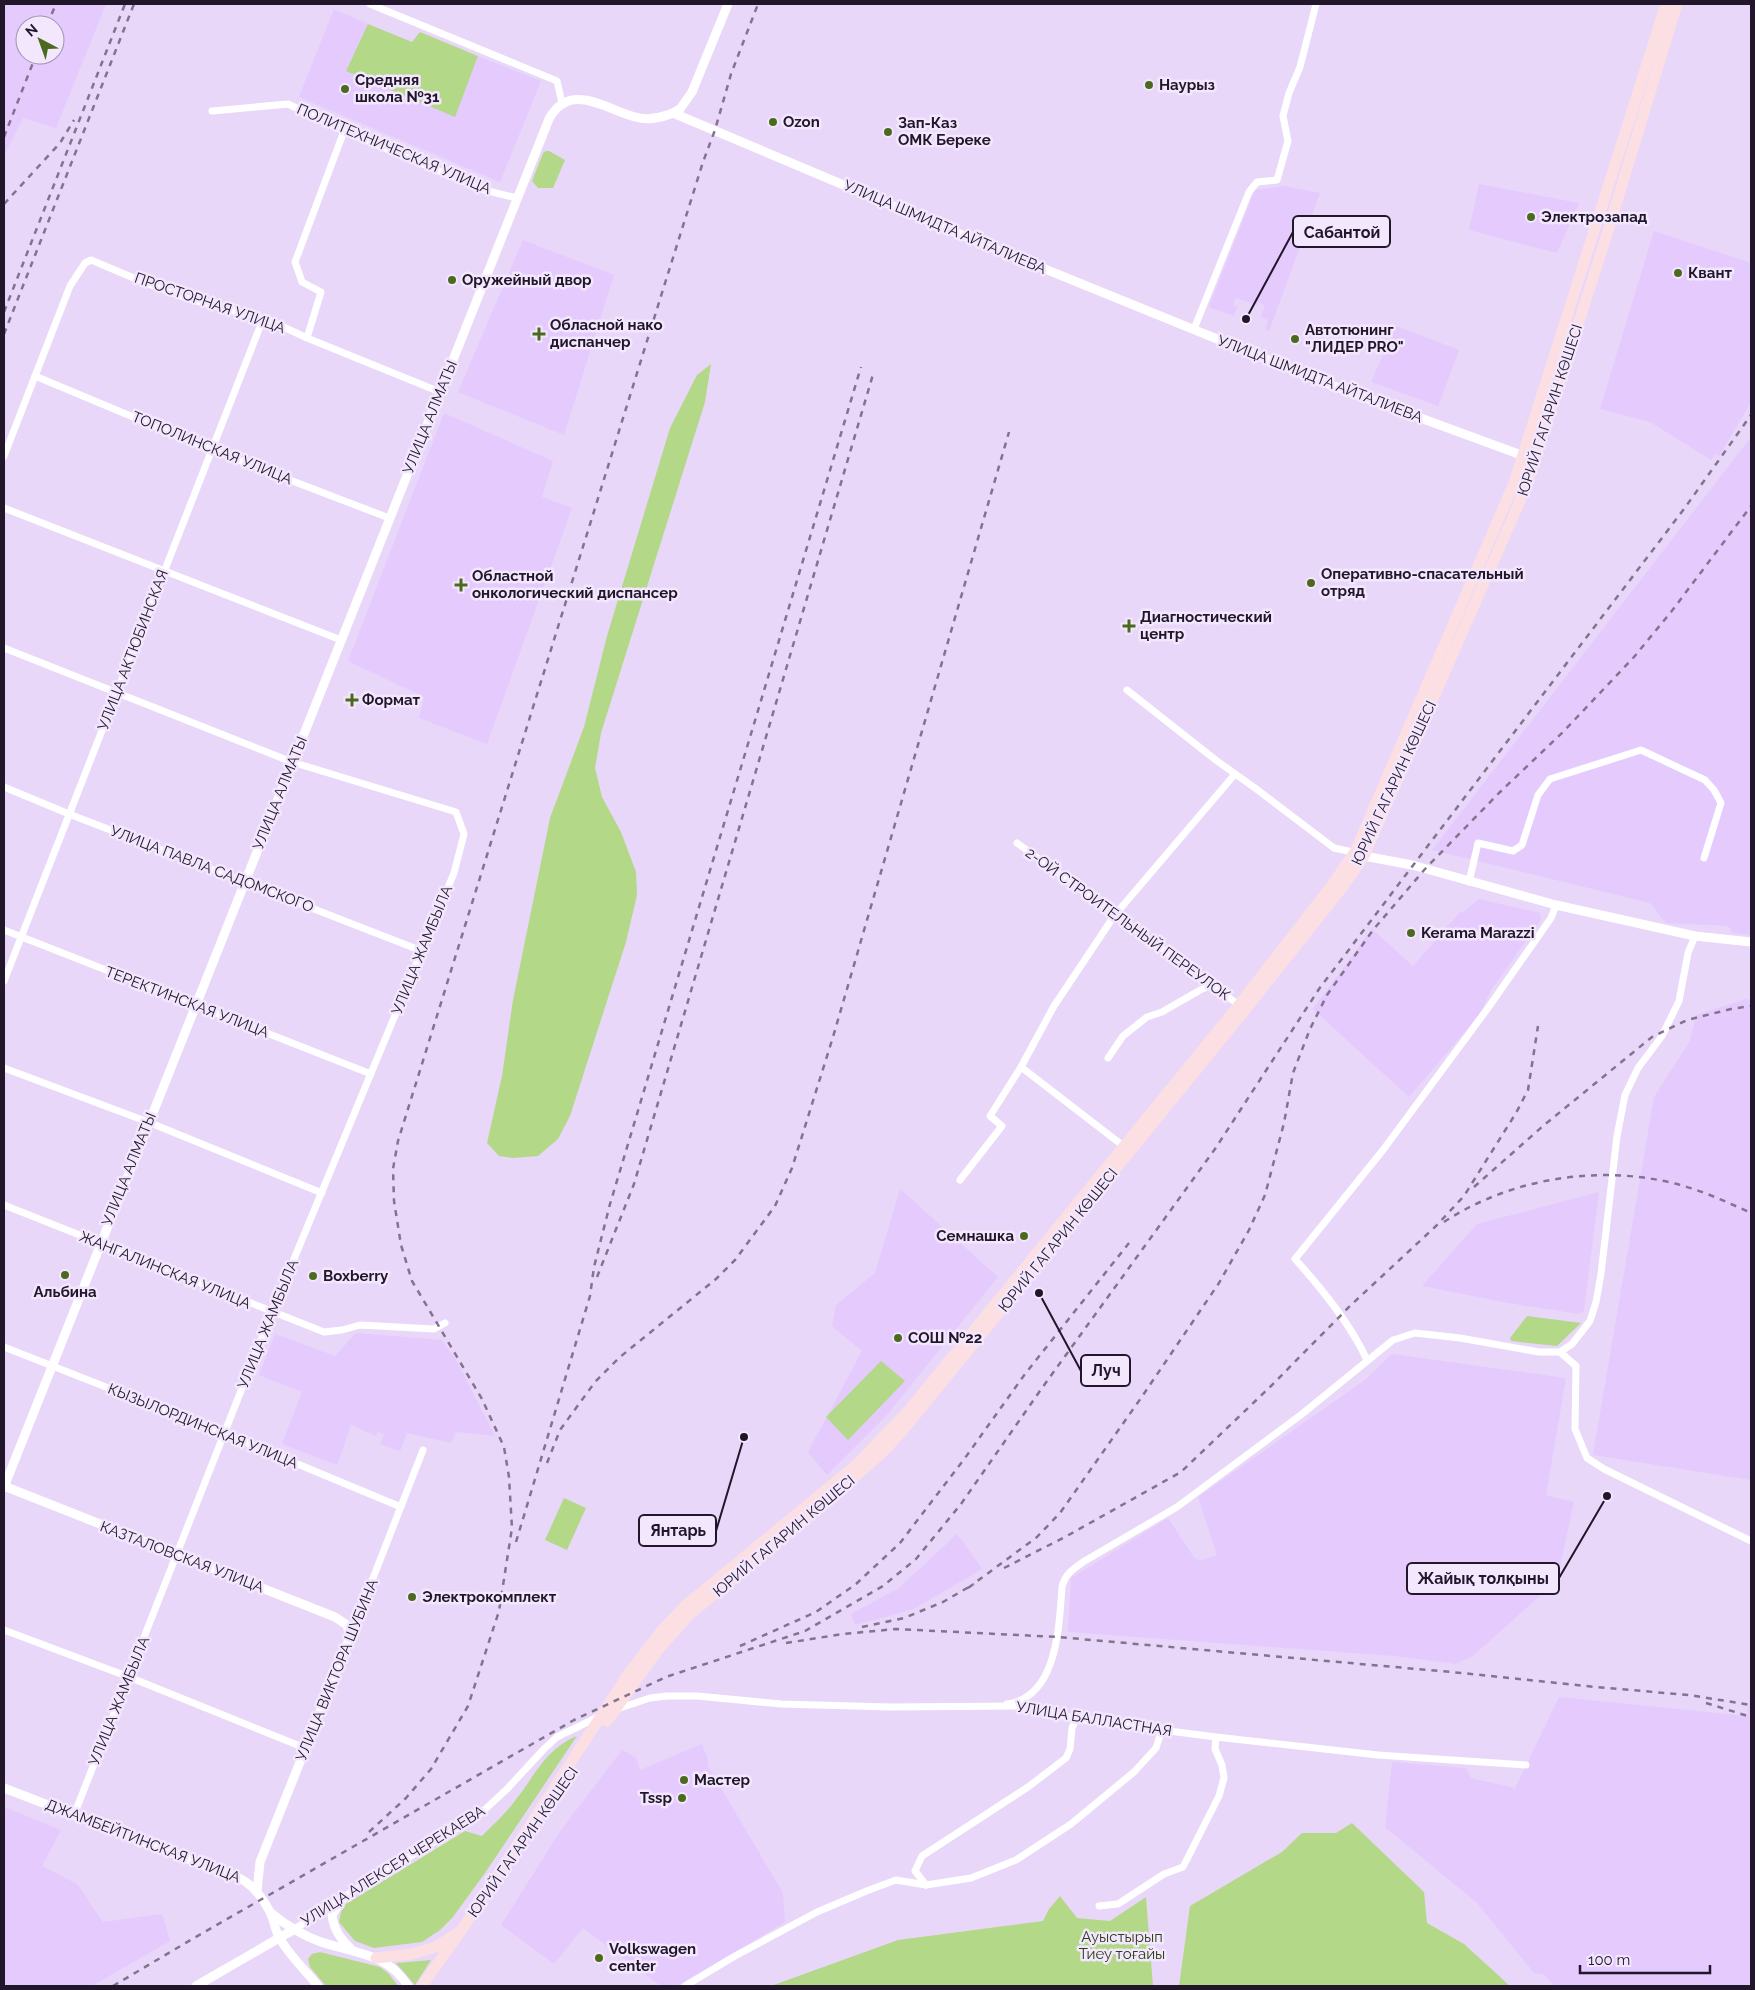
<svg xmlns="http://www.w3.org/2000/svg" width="1755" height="1990" viewBox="0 0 1755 1990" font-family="Raleway,sans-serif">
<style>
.built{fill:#e5cafd;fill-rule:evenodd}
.green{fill:#b3d888}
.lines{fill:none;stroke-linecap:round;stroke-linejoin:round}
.minor{stroke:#fff;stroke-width:7}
.tertiary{stroke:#fff;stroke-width:9}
.primary{stroke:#fcdfe3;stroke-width:11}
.rail{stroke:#82738e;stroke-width:2.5;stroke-dasharray:6 6;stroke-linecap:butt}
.poi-dot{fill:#4c6a1f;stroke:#f3e7fe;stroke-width:2}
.labels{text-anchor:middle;stroke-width:5;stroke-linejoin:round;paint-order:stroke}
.poi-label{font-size:15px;font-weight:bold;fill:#21162a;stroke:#f3e7fe;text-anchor:start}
.street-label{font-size:15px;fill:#21162a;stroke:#f3e7fe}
.park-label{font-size:15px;fill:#2d3e16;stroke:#f3e7fe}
.leader{fill:none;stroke:#21162a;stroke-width:2}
.callout-dot{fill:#21162a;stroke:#f3e7fe;stroke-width:2}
.callout{fill:#f3e7fe;stroke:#21162a;stroke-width:2}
.callout-label{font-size:16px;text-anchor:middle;font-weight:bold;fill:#21162a}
</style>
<rect width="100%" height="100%" fill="#e9d7f9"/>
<!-- built -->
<g class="built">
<path d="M 4,4 L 106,4 L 56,128 L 23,118 L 4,156 ZM 25,25 L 55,25 L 55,55 L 25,55 Z"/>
<path d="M 334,9 L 368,24 L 346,70 L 455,116 L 478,56 L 541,81 L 500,182 L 299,97 Z"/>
<path d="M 1479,184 L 1579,203 L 1557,253 L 1469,230 Z"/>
<path d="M 1284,186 L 1320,193 L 1269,331 L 1265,330 L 1268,320 L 1261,317 L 1265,305 L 1258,302 L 1257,305 L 1236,298 L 1233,305 L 1237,307 L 1234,316 L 1209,307 L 1255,190 Z"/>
<path d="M 1654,231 L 1751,263 L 1751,402 L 1719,456 L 1715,454 L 1711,460 L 1650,422 L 1600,409 Z"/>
<path d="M 523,240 L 614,275 L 564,435 L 458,392 Z"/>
<path d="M 1396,326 L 1459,350 L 1438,406 L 1371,382 Z"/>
<path d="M 444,413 L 553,461 L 542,497 L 572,508 L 487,744 L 419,718 L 424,697 L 348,661 Z"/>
<path d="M 1751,437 L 1751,935 L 1733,933 L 1728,926 L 1666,923 L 1650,903 L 1432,850 Z"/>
<path d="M 1479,899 L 1540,913 L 1541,920 L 1491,990 L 1480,1014 L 1409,1097 L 1313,1009 L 1372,929 L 1413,966 L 1460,912 L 1465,911 Z"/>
<path d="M 1746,999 L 1751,1000 L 1751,1480 L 1593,1455 L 1654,1097 L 1690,1041 L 1696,1015 Z"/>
<path d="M 900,1189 L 998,1277 L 886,1416 L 827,1475 L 808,1452 L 862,1351 L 832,1326 L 836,1305 L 875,1273 Z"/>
<path d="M 1599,1192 L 1584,1311 L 1579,1314 L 1514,1304 L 1422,1286 L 1477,1224 Z"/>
<path d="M 356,1333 L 441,1340 L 455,1358 L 495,1436 L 456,1432 L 451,1443 L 407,1433 L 400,1451 L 380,1444 L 384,1434 L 377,1432 L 376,1436 L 351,1425 L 337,1465 L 282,1444 L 302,1392 L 259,1375 L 275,1334 L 335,1356 Z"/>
<path d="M 1392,1354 L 1566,1378 L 1546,1495 L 1574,1502 L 1559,1571 L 1554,1583 L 1473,1656 L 1456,1664 L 1394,1656 L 1068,1632 L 1071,1578 L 1168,1518 L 1195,1559 L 1202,1560 L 1217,1555 L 1198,1497 L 1365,1380 Z"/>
<path d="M 957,1534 L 982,1569 L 914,1609 L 855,1625 L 851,1614 L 899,1588 Z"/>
<path d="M 1751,1693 L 1751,1986 L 1555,1986 L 1543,1974 L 1534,1973 L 1477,1903 L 1385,1827 L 1392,1762 L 1466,1768 L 1471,1778 L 1515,1788 L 1559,1697 L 1747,1716 Z"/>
<path d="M 702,1744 L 708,1760 L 708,1766 L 783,1893 L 785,1922 L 677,1986 L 661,1986 L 583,1928 L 554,1964 L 501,1925 L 561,1830 L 622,1750 L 636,1758 L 640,1770 Z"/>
<path d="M 4,1807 L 61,1830 L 42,1866 L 77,1884 L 103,1922 L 162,1914 L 170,1941 L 92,1986 L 4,1986 Z"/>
</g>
<!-- green -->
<g class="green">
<path d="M 368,24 L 412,42 L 420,32 L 478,56 L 455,117 L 346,71 Z"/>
<path d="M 546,151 L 549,151 L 565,160 L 553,188 L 538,188 L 532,181 L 543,153 Z"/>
<path d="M 711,364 L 705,402 L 601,733 L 595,768 L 602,797 L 621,832 L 636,872 L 637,895 L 626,942 L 570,1116 L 558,1139 L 538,1156 L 513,1158 L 499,1156 L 487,1143 L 502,1076 L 513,1000 L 550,818 L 584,727 L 607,636 L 670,428 L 697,375 Z"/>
<path d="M 1527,1316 L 1581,1323 L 1557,1346 L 1511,1341 L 1510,1338 Z"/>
<path d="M 881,1361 L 905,1381 L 848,1440 L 826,1417 Z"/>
<path d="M 564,1498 L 586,1508 L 567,1550 L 545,1540 Z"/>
<path d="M 577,1736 L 485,1873 L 453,1917 L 440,1930 L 422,1942 L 374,1948 L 355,1941 L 339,1922 L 341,1912 L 346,1904 L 465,1831 L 482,1836 C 493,1825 505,1814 514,1802 C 535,1776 545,1749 577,1736 Z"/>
<path d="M 1352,1823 L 1424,1892 L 1427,1923 L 1464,1944 L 1510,1986 L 1179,1986 L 1190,1906 L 1282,1852 L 1302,1833 L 1336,1833 Z"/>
<path d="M 1060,1896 L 1077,1918 L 1110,1921 L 1146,1897 L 1153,1986 L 771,1986 L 898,1940 L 1043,1921 L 1049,1909 Z"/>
<path d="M 320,1952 L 380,1967 L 389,1974 L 398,1986 L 326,1986 L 310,1967 L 308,1959 L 312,1954 Z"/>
<path d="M 431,1960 L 415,1985 L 396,1963 Z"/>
</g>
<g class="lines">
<!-- minor -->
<g class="minor">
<path d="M 370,4 L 557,81 L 562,103"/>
<path d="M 212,111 L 288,104 L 344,131 L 484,190 L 517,198"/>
<path d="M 1194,329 L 1249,192 L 1257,182 L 1277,180 L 1288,141 L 1283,116 L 1289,93 L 1300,67 L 1316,4"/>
<path d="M 307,338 L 321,292 L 302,282 L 295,262 L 344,131"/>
<path d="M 35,376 L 212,450 L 389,518"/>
<path d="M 4,456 L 70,286 L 85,263 L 91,260 L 148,284 L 189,299 L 271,321 L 307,338 L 440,392"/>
<path d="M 4,508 L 341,640"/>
<path d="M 4,648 L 292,762 L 456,812 L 464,834 L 454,873 L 272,1312 L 74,1815"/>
<path d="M 1127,690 L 1217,761 L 1255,788 L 1334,848 L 1357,853"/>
<path d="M 4,787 L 69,814 L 422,951"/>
<path d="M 1017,843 L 1239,1005"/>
<path d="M 1469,882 L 1478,843 L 1513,851 L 1522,845 L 1538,795 L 1550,779 L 1641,750 L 1705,780 L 1714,790 L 1721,803 L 1704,858"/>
<path d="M 4,930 L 371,1074"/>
<path d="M 4,981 L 263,319"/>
<path d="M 1108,1058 L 1123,1036 L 1147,1017 L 1162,1012 L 1202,989 L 1212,986"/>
<path d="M 1021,1067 L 1126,1148"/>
<path d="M 4,1068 L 148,1122 L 322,1193"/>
<path d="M 960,1180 L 1002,1126 L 990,1116 L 1021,1067 L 1054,1006 L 1114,916 L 1235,774"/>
<path d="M 4,1205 L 324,1332 L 342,1330 L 360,1325 L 434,1329 L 445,1323"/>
<path d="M 4,1347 L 223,1433 L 401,1507"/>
<path d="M 1560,1352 L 1576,1366 L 1575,1429 L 1587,1458 L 1604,1469 L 1751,1541"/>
<path d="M 1367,1360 C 1350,1323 1322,1289 1295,1259 L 1383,1150 L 1488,1008 L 1551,918 L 1556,905"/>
<path d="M 4,1630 L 129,1677 L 305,1748"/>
<path d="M 350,1637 L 423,1450"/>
<path d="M 1007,1704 C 1058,1697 1059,1625 1062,1587 C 1065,1574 1073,1569 1083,1562 L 1177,1507 L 1302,1414 L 1393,1340 L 1415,1333 L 1460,1338 L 1539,1352 L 1560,1352 L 1572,1344 L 1590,1321 L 1596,1302 L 1601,1274 L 1617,1136 L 1625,1095 L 1638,1068 L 1662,1036 L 1679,1001 L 1688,953 L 1695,936"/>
<path d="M 617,1709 L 650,1698 L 667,1696 L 697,1696 L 781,1704 L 890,1707 L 1026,1706 L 1076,1719 L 1216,1737 L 1378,1755 L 1526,1765"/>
<path d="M 926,1885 L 915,1871 L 922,1856 L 1028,1787 L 1066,1758 L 1070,1749 L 1072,1728 L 1076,1719"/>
<path d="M 1099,1906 L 1118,1904 L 1164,1874 L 1183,1867 L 1219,1796 L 1224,1778 L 1222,1765 L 1215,1749 L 1216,1737"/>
<path d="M 293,1930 L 369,1881 L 479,1815 L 507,1789 L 544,1749 L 557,1737 L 600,1716"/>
<path d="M 685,1986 L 735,1956 L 817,1912 L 869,1890 L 896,1880 L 926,1885 L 971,1878 L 1016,1860 L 1071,1824 L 1134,1772 L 1156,1748 L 1162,1729"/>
</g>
<!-- tertiary -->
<g class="tertiary">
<path d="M 673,113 L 680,109 L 692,92 L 728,4"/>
<path d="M 1364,856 L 1412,865 L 1556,905 L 1695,936 L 1751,942"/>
<path d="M 4,1486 L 335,1617 L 347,1625 L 350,1637 L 260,1862 L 257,1891"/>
<path d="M 4,1487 L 549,119 C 570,81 605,109 635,117 C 648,121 660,118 673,113 L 981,243 L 1320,381 L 1535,460"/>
<path d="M 4,1788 L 211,1868 C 241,1876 255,1883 270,1912 C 274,1920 275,1930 279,1937 C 288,1954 306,1971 318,1986"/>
<path d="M 343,1898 L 332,1915 C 334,1931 341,1939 352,1950"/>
<path d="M 271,1913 C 287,1926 301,1935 321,1942 C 354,1953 388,1953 408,1986"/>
<path d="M 196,1986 L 293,1930"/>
</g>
<!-- primary -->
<g class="primary">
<path d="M 607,1721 L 657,1651 L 689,1615 L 836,1494 L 883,1452 L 904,1429 L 1245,1010 L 1341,889 L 1364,856 L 1526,487 L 1607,234 L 1677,4"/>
<path d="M 376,1958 L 412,1954 L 436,1947 L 461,1931 L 629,1673 L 662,1630 L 685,1606 L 855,1466 L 909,1410 L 1239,1005 L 1332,885 L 1355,852 L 1514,483 L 1666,4"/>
<path d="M 422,1986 L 458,1935"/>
</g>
<!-- rail -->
<g class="rail">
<path d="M 47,25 L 56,4"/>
<path d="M 4,137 L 36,55"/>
<path d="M 4,204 L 60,143 L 74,120"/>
<path d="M 4,312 L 125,4"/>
<path d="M 4,334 L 134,4"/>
<path d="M 1474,1187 L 1543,1126 L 1652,1037 L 1687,1020 L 1731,1009 L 1751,1006"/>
<path d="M 1444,1222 C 1511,1178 1599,1164 1677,1184 C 1703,1191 1727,1202 1751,1213"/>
<path d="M 597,1277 L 634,1184 L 874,371"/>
<path d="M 547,1463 L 560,1430 L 595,1382 L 620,1357 L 716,1279 L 735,1260 L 775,1206 L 792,1168 L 833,1037 L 1009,432"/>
<path d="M 516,1542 L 590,1296 L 594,1267 L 610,1204 L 861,367"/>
<path d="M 1004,1568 L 1065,1537 L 1181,1472 L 1270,1387 L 1351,1305 L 1436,1226 L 1464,1196 L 1516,1113 L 1528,1090 L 1538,1026"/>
<path d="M 968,1588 L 1037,1537 L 1060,1513 L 1141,1398 L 1219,1283 L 1249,1230 L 1265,1195 L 1284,1123 L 1293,1073 L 1310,1029 L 1327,995 L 1373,930 L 1425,869 L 1499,793 L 1563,732 L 1634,657 L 1671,612 L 1751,506"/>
<path d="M 862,1627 L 904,1618 L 943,1602 L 974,1584"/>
<path d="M 786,1643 L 843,1634 L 896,1629 L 1058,1637 L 1462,1673 L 1595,1687 L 1689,1695 L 1751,1705"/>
<path d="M 740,1646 L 816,1612 L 856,1584 L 900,1543 L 965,1458 L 1025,1374 L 1129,1243"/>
<path d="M 1706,1703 L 1751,1717"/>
<path d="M 369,1832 L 406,1798 L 431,1769 L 468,1706 L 499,1611 L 512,1528 L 509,1477 L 504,1447 L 482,1399 L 412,1281 L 401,1245 L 394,1201 L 393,1169 L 398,1141 L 666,280 L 703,162 L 715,130 L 731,74 L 758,4"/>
<path d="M 113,1986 L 194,1938 L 574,1720 L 666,1677 L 805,1631 L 883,1586 L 916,1559 L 961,1504 L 1042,1388 L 1215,1149 L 1319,989 L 1684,509 L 1751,415"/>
</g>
</g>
<!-- markers -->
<g class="poi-dot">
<circle cx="1149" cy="85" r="5"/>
<circle cx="345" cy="89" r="5"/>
<circle cx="773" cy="122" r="5"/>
<circle cx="888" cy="132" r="5"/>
<circle cx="1531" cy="217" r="5"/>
<circle cx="1678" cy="273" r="5"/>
<circle cx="452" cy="280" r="5"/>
<path d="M536.5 326.5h5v5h5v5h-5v5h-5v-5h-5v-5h5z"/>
<circle cx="1295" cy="339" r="5"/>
<circle cx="1311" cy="583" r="5"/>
<path d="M458.5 577.5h5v5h5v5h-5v5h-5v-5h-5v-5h5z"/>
<path d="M1126.5 618.5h5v5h5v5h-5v5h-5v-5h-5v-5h5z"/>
<path d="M349.5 692.5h5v5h5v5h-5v5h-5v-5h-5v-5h5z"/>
<circle cx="1411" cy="933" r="5"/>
<circle cx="1024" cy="1236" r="5"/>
<circle cx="65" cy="1275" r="5"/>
<circle cx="313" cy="1276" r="5"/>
<circle cx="898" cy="1338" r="5"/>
<circle cx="412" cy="1597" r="5"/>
<circle cx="684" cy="1780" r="5"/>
<circle cx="682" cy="1798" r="5"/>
<circle cx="599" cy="1958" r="5"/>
</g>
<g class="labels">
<!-- poi labels -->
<g class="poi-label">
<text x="355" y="85">Средняя<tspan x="355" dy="17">школа №31</tspan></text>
<text x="1159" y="90">Наурыз</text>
<text x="783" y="127">Ozon</text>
<text x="898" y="128">Зап-Каз<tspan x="898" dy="17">ОМК Береке</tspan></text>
<text x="1541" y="222">Электрозапад</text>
<text x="1688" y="278">Квант</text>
<text x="462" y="285">Оружейный двор</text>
<text x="550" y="330">Обласной нако<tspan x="550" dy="17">диспанчер</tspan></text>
<text x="1305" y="335">Автотюнинг<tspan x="1305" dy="17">"ЛИДЕР PRO"</tspan></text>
<text x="1321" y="579">Оперативно-спасательный<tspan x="1321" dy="17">отряд</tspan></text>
<text x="472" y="581">Областной<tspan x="472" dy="17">онкологический диспансер</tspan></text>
<text x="1140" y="622">Диагностический<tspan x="1140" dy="17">центр</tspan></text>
<text x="362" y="705">Формат</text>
<text x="1421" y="938">Kerama Marazzi</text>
<text x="1014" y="1241" text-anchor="end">Семнашка</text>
<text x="323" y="1281">Boxberry</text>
<text x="65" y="1297" text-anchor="middle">Альбина</text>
<text x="908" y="1343">СОШ №22</text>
<text x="422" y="1602">Электрокомплект</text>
<text x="694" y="1785">Мастер</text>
<text x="672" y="1803" text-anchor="end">Tssp</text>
<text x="609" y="1954">Volkswagen<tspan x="609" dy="17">center</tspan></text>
</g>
<!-- street labels -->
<g class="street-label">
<text transform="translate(394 149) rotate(23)" y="5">ПОЛИТЕХНИЧЕСКАЯ УЛИЦА</text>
<text transform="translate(945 227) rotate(23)" y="5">УЛИЦА ШМИДТА АЙТАЛИЕВА</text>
<text transform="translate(210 303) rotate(19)" y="5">ПРОСТОРНАЯ УЛИЦА</text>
<text transform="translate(1320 379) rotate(21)" y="5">УЛИЦА ШМИДТА АЙТАЛИЕВА</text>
<text transform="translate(1550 410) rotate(-72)" y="5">ЮРИЙ ГАГАРИН КӨШЕСІ</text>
<text transform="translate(430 417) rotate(-68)" y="5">УЛИЦА АЛМАТЫ</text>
<text transform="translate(212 448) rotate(22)" y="5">ТОПОЛИНСКАЯ УЛИЦА</text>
<text transform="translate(133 650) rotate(-69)" y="5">УЛИЦА АКТЮБИНСКАЯ</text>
<text transform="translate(1394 783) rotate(-65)" y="5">ЮРИЙ ГАГАРИН КӨШЕСІ</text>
<text transform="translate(280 793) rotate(-68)" y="5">УЛИЦА АЛМАТЫ</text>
<text transform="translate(212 869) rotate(21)" y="5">УЛИЦА ПАВЛА САДОМСКОГО</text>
<text transform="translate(1128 924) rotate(36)" y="5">2-ОЙ СТРОИТЕЛЬНЫЙ ПЕРЕУЛОК</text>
<text transform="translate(422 950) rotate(-68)" y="5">УЛИЦА ЖАМБЫЛА</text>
<text transform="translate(187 1002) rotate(21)" y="5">ТЕРЕКТИНСКАЯ УЛИЦА</text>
<text transform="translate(129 1169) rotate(-68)" y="5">УЛИЦА АЛМАТЫ</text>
<text transform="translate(1058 1240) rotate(-51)" y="5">ЮРИЙ ГАГАРИН КӨШЕСІ</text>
<text transform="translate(165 1270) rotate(22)" y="5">ЖАНГАЛИНСКАЯ УЛИЦА</text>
<text transform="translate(268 1324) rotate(-68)" y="5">УЛИЦА ЖАМБЫЛА</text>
<text transform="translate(203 1426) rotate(22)" y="5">КЫЗЫЛОРДИНСКАЯ УЛИЦА</text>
<text transform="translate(784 1536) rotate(-40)" y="5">ЮРИЙ ГАГАРИН КӨШЕСІ</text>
<text transform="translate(182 1557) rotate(21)" y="5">КАЗТАЛОВСКАЯ УЛИЦА</text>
<text transform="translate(337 1670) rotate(-68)" y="5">УЛИЦА ВИКТОРА ШУБИНА</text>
<text transform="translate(119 1701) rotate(-68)" y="5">УЛИЦА ЖАМБЫЛА</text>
<text transform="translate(1094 1719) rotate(9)" y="5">УЛИЦА БАЛЛАСТНАЯ</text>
<text transform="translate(143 1841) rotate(21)" y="5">ДЖАМБЕЙТИНСКАЯ УЛИЦА</text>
<text transform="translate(523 1842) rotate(-55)" y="5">ЮРИЙ ГАГАРИН КӨШЕСІ</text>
<text transform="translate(393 1866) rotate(-32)" y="5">УЛИЦА АЛЕКСЕЯ ЧЕРЕКАЕВА</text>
</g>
<!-- park labels -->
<g class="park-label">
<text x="1122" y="1942">Ауыстырып<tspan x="1122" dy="17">Тиеу тоғайы</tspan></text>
</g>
</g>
<!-- callouts -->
<path class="leader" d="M1246 319L1293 232M1039 1293L1081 1371M744 1437L716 1531M1607 1496L1559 1578"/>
<g class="callout-dot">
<circle cx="1246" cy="319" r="5"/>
<circle cx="1039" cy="1293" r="5"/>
<circle cx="744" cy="1437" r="5"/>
<circle cx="1607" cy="1496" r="5"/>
</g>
<g class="callout">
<rect x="1293" y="216" width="97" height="31" rx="5"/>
<rect x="1081" y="1355" width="49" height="31" rx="5"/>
<rect x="639" y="1515" width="77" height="31" rx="5"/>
<rect x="1407" y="1563" width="152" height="31" rx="5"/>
</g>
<g class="callout-label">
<text x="1342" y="238">Сабантой</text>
<text x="1106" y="1376">Луч</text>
<text x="678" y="1536">Янтарь</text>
<text x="1483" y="1584">Жайық толқыны</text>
</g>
<!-- border -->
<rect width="1755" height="1990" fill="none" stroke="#21162a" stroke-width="10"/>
<!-- north arrow -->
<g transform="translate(40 40) rotate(319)"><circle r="24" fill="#f3e7fe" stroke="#9f93a9"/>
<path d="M0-4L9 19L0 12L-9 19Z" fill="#4c6a1f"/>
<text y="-8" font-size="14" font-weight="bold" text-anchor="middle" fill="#21162a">N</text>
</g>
<!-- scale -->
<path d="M1580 1965v8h130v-8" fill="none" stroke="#21162a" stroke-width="2.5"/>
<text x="1588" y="1965" font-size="15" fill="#21162a" stroke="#f3e7fe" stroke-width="4" paint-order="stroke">100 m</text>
</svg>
